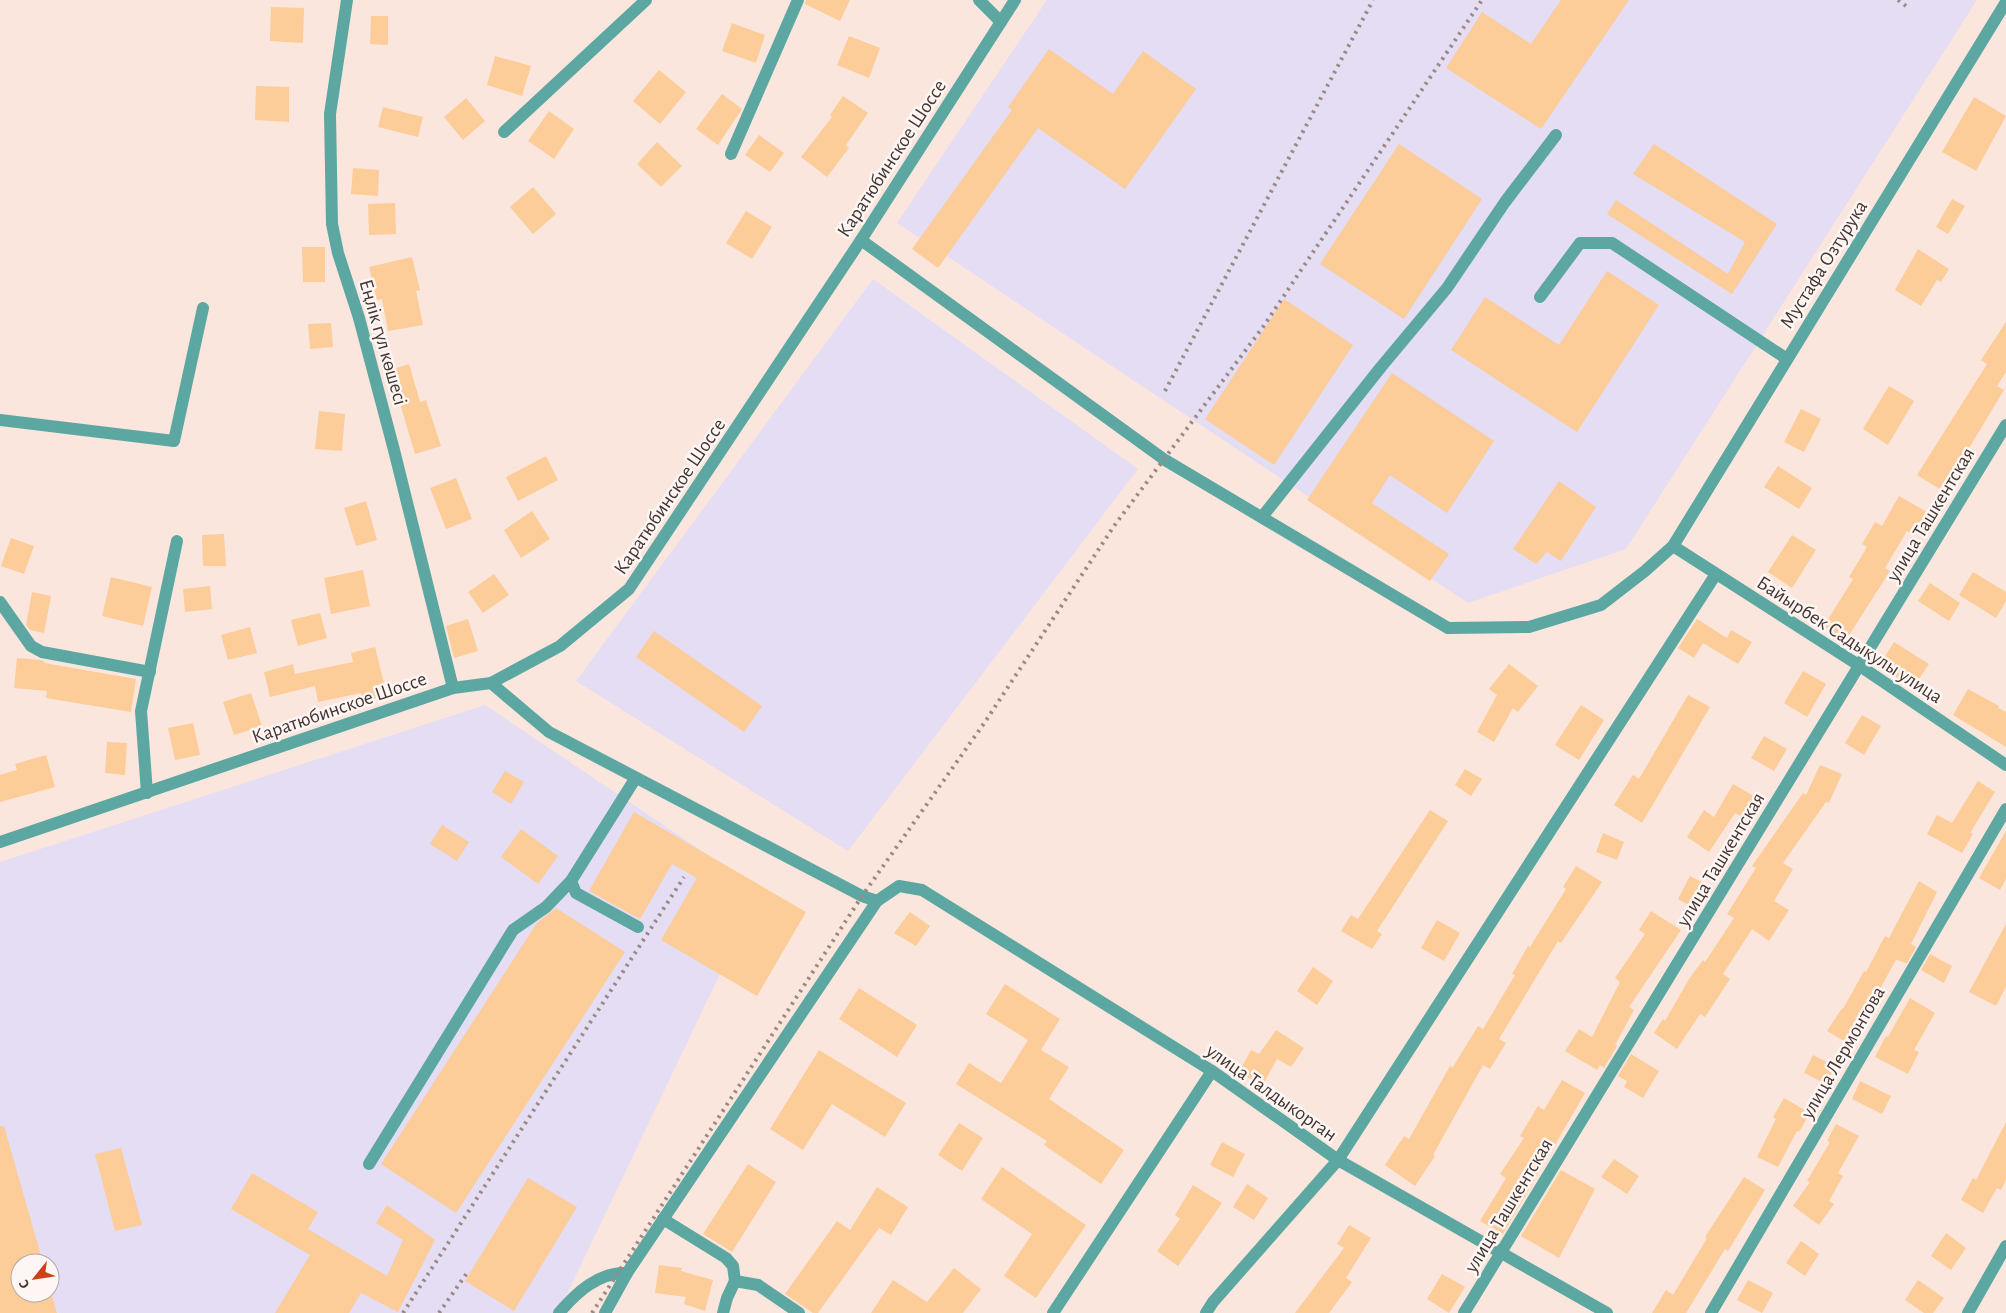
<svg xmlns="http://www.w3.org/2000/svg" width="2006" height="1313" viewBox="0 0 2006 1313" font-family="'Alegreya Sans',sans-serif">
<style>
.industrial{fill:#e4ddf3;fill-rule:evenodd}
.building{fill:#fccc99}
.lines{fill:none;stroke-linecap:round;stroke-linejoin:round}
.minor{stroke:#5da7a2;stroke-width:12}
.rail{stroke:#9b8983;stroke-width:4;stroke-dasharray:2.5 5;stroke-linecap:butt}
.labels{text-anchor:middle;stroke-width:5;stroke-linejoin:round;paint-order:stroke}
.street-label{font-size:20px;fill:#433530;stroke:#fef6f4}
</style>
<rect width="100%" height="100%" fill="#fbe6de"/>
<!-- industrial -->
<g class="industrial">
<path d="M 1047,0 L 1977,0 L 1626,549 L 1468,603 L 897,223 Z"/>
<path d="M 873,279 L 1138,469 L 848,851 L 576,681 Z"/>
<path d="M 485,705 L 760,890 L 558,1313 L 0,1313 L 0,862 ZM 20,1263 L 50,1263 L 50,1293 L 20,1293 Z"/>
</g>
<!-- building -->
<g class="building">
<path d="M 806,0 L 850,0 L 840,21 L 805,4 Z"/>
<path d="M 1561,0 L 1629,0 L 1541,129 L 1446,68 L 1482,12 L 1531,44 Z"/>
<path d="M 271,7 L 304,8 L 303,43 L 270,41 Z"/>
<path d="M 371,16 L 388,16 L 388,45 L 370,44 Z"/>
<path d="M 732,23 L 765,35 L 756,63 L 722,51 Z"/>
<path d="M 849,36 L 880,48 L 869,78 L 837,65 Z"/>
<path d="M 1049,49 L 1113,94 L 1143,51 L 1196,89 L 1125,189 L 1038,128 L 938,268 L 912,249 L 1012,110 L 1008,107 Z"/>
<path d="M 495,56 L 531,66 L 522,96 L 487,85 Z"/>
<path d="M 659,70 L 686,92 L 660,124 L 633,101 Z"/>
<path d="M 256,86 L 289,87 L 289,122 L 255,120 Z"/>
<path d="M 722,94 L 742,109 L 718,145 L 696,129 Z"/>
<path d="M 843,96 L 868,113 L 846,145 L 849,148 L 827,177 L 801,157 L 832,117 L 830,115 Z"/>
<path d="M 1974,97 L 2006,116 L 1976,171 L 1942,152 Z"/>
<path d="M 466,98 L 485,121 L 463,140 L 444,117 Z"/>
<path d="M 383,107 L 423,117 L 418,137 L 378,127 Z"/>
<path d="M 549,111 L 574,129 L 554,159 L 528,141 Z"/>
<path d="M 759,135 L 784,153 L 770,172 L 745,155 Z"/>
<path d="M 657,142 L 682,166 L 661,187 L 637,164 Z"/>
<path d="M 1399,144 L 1482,199 L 1404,319 L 1320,264 Z"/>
<path d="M 1654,144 L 1777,224 L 1732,294 L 1607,214 L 1616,200 L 1728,274 L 1745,242 L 1633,174 Z"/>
<path d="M 353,168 L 379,170 L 378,196 L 351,194 Z"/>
<path d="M 533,187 L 556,214 L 533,234 L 510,207 Z"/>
<path d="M 1952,199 L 1965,206 L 1948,234 L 1936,227 Z"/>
<path d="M 395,203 L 396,234 L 369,235 L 368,204 Z"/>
<path d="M 746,211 L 772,227 L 752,259 L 726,243 Z"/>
<path d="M 302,247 L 325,247 L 325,282 L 303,282 Z"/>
<path d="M 1918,249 L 1949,269 L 1941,282 L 1937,280 L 1921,306 L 1895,290 Z"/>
<path d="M 412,257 L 420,290 L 416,291 L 423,325 L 388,331 L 382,299 L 377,300 L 369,267 Z"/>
<path d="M 1607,271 L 1659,305 L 1577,432 L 1451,350 L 1485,297 L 1559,345 Z"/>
<path d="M 1284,299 L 1353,345 L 1274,465 L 1205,419 Z"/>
<path d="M 2006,322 L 2006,372 L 1997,386 L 2004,390 L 1943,491 L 1917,475 L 1987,364 L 1981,360 Z"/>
<path d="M 331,323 L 333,347 L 310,349 L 308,324 Z"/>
<path d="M 409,364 L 420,402 L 426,400 L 441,446 L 415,454 L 390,370 Z"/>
<path d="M 1392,373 L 1494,441 L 1447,513 L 1390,475 L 1372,503 L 1449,554 L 1430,581 L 1307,500 Z"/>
<path d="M 1889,386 L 1914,401 L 1888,445 L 1863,429 Z"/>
<path d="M 1801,409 L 1821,419 L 1804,452 L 1784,442 Z"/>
<path d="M 319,411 L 345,414 L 342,451 L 315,449 Z"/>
<path d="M 546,456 L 558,480 L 518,501 L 506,477 Z"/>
<path d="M 1778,466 L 1812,488 L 1799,509 L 1764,487 Z"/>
<path d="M 456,478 L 472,519 L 446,529 L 430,488 Z"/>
<path d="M 1559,481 L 1596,507 L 1561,561 L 1547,552 L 1536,564 L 1513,549 Z"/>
<path d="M 1899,496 L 1927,512 L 1913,535 L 1907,531 L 1885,568 L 1890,571 L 1846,640 L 1824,626 L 1853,579 L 1849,577 L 1867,547 L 1862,544 L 1875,522 L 1882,526 Z"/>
<path d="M 366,501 L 377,540 L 356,546 L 344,508 Z"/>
<path d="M 532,511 L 550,539 L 521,558 L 504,530 Z"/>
<path d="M 224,534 L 226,566 L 203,566 L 202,535 Z"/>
<path d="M 1792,535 L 1816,550 L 1792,588 L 1768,572 Z"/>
<path d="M 11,538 L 34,546 L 24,574 L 1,566 Z"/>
<path d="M 363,570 L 370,606 L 331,614 L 324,578 Z"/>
<path d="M 1973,572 L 2006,592 L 2006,601 L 1996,618 L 1959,595 Z"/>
<path d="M 494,574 L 509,595 L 483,613 L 468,592 Z"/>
<path d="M 111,577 L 152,587 L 143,626 L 102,616 Z"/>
<path d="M 1930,583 L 1960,603 L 1949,621 L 1918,601 Z"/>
<path d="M 210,586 L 212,609 L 185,612 L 183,589 Z"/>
<path d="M 32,592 L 51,596 L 44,633 L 30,630 L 26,625 Z"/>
<path d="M 320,613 L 327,638 L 298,646 L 291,620 Z"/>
<path d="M 468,619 L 478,651 L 454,658 L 446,626 Z"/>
<path d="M 1697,619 L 1727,638 L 1731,630 L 1752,642 L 1738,664 L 1703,643 L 1694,658 L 1678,648 Z"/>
<path d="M 250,627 L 257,653 L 228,660 L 221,635 Z"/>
<path d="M 654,631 L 762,706 L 744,732 L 636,657 Z"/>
<path d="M 1894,642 L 1929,664 L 1913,688 L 1879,666 Z"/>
<path d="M 375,647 L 387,695 L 363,701 L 361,693 L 318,702 L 315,686 L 270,697 L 264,672 L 293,664 L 295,674 L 353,662 L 351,653 Z"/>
<path d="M 17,658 L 40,660 L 44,661 L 44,663 L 136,679 L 131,712 L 46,698 L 47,691 L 14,688 Z"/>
<path d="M 1509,664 L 1538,686 L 1518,712 L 1513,708 L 1494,742 L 1477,732 L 1497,695 L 1489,689 Z"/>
<path d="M 1803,671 L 1826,684 L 1807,717 L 1784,703 Z"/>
<path d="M 1968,689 L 1999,706 L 1998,708 L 2006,712 L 2006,747 L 1953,715 Z"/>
<path d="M 251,693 L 262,726 L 234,735 L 223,702 Z"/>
<path d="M 1688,695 L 1710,707 L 1642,823 L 1614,805 L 1633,775 L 1639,779 Z"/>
<path d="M 1581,705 L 1604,720 L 1579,760 L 1555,745 Z"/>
<path d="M 1862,715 L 1881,726 L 1864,755 L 1845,743 Z"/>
<path d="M 193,723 L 200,755 L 175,760 L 168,728 Z"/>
<path d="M 1764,736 L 1787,749 L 1774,771 L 1751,758 Z"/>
<path d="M 107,742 L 127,743 L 125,775 L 105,773 Z"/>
<path d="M 46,755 L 55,787 L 0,802 L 0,775 L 17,770 L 15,764 Z"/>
<path d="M 1820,765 L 1842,774 L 1829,803 L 1826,802 L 1783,863 L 1793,869 L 1774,901 L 1789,910 L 1769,941 L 1752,929 L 1723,974 L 1730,979 L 1705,1017 L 1700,1014 L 1677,1049 L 1654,1033 L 1663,1019 L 1665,1021 L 1689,979 L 1703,960 L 1705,962 L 1734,918 L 1727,914 L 1756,868 L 1752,866 L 1803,793 L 1806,795 Z"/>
<path d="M 1465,769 L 1482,779 L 1471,796 L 1455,785 Z"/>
<path d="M 505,771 L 524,782 L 511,804 L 492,792 Z"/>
<path d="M 1978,781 L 1995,792 L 1970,833 L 1973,834 L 1962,853 L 1927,834 L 1937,815 L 1952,823 Z"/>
<path d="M 1733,784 L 1757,798 L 1745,818 L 1735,813 L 1709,852 L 1687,837 L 1704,810 L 1714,817 Z"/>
<path d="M 1430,810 L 1448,821 L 1377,931 L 1382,934 L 1372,949 L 1341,931 L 1351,915 L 1358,919 Z"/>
<path d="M 634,812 L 806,912 L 757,996 L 661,940 L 697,878 L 672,864 L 640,919 L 589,891 Z"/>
<path d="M 442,825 L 469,842 L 457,861 L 430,844 Z"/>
<path d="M 521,829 L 558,856 L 538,884 L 501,857 Z"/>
<path d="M 2006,831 L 2006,879 L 2000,890 L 1979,878 Z"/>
<path d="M 1603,833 L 1624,842 L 1617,860 L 1596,852 Z"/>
<path d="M 1576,866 L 1602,882 L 1561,943 L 1558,941 L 1499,1039 L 1506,1043 L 1490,1069 L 1483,1065 L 1433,1155 L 1435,1156 L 1415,1186 L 1385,1165 L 1404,1136 L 1409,1139 L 1450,1066 L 1453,1067 L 1478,1026 L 1483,1029 L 1515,975 L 1512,974 L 1528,946 L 1530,947 L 1566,889 L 1563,887 Z"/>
<path d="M 1690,876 L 1705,884 L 1692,907 L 1678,899 Z"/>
<path d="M 1919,881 L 1937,892 L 1911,944 L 1916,947 L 1907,963 L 1896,960 L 1849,1044 L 1827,1031 L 1842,1008 L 1843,1009 L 1864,971 L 1866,972 L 1885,936 L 1889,938 Z"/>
<path d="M 556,908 L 625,952 L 456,1213 L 381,1164 L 537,923 Z"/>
<path d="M 1651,911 L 1681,930 L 1629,1007 L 1634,1010 L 1615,1045 L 1617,1046 L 1604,1068 L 1600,1065 L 1597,1070 L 1565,1051 L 1579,1029 L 1592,1037 L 1620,982 L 1615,978 L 1645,934 L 1639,930 Z"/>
<path d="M 910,912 L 930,926 L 916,946 L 894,933 Z"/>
<path d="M 1437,920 L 1460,933 L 1444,961 L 1421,948 Z"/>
<path d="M 2006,924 L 2006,987 L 1996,1006 L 1969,992 Z"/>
<path d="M 1930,954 L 1952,966 L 1944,983 L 1921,970 Z"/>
<path d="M 1313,967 L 1333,981 L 1317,1005 L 1297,991 Z"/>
<path d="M 1005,984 L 1060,1019 L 1041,1050 L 1069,1067 L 1049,1099 L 1124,1150 L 1101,1184 L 1044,1145 L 1047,1141 L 956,1084 L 969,1063 L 1001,1083 L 1028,1040 L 986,1014 Z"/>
<path d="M 859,988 L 917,1025 L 897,1057 L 839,1019 Z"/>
<path d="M 1910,998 L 1935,1013 L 1914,1050 L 1919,1052 L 1908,1074 L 1875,1057 L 1886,1036 L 1888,1037 Z"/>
<path d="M 1276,1030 L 1304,1048 L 1291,1067 L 1277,1059 L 1262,1086 L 1239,1072 L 1251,1050 L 1259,1054 Z"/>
<path d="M 819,1050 L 906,1103 L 885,1137 L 832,1104 L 803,1150 L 770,1129 Z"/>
<path d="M 1631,1054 L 1659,1071 L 1643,1098 L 1624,1087 L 1627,1081 L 1618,1076 Z"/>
<path d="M 1813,1055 L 1835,1066 L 1826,1084 L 1804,1073 Z"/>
<path d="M 1562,1080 L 1585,1093 L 1503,1234 L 1480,1221 L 1506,1178 L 1500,1174 L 1524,1138 L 1520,1136 L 1538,1106 L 1544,1110 Z"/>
<path d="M 1860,1081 L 1891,1096 L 1882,1114 L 1852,1099 Z"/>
<path d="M 1784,1098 L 1810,1113 L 1799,1132 L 1797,1131 L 1778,1167 L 1757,1157 L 1776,1119 L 1773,1117 Z"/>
<path d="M 2006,1122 L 2006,1180 L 2001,1190 L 1997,1188 L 1983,1213 L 1961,1200 L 1973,1178 L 1976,1180 Z"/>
<path d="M 959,1123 L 983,1138 L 962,1171 L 938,1155 Z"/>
<path d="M 1836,1124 L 1859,1136 L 1838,1173 L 1843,1176 L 1829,1201 L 1834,1204 L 1819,1225 L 1793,1206 L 1810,1182 L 1807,1181 L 1830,1142 L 1827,1141 Z"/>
<path d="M 0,1126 L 4,1126 L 43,1263 L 20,1263 L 20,1293 L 51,1293 L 57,1313 L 0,1313 Z"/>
<path d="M 1222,1142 L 1245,1154 L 1233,1177 L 1210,1165 Z"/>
<path d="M 121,1148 L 142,1225 L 115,1231 L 95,1154 Z"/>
<path d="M 1614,1159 L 1639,1176 L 1627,1194 L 1601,1177 Z"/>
<path d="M 748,1164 L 776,1182 L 732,1252 L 703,1234 Z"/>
<path d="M 1002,1167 L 1086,1225 L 1036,1298 L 1004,1276 L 1032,1234 L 981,1199 Z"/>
<path d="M 1561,1170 L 1595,1189 L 1559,1258 L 1521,1236 Z"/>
<path d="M 252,1173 L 318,1212 L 308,1229 L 387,1276 L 403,1240 L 376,1223 L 387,1205 L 435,1240 L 398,1312 L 361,1293 L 349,1313 L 275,1313 L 310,1255 L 231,1209 Z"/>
<path d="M 1744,1177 L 1765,1190 L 1728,1251 L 1725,1249 L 1686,1313 L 1652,1313 L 1666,1290 L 1673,1295 L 1707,1238 L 1705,1237 Z"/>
<path d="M 528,1178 L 577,1207 L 514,1311 L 465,1281 Z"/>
<path d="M 1247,1184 L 1268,1198 L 1254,1220 L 1233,1207 Z"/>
<path d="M 1193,1185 L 1222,1203 L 1178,1266 L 1157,1251 L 1180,1219 L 1175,1215 Z"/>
<path d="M 877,1187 L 908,1207 L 891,1235 L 879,1228 L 818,1313 L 813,1313 L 785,1294 L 837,1221 L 850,1230 Z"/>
<path d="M 1349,1225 L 1371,1238 L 1346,1278 L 1352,1282 L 1329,1313 L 1295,1313 L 1344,1248 L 1337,1244 Z"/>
<path d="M 1946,1233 L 1966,1248 L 1951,1270 L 1931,1256 Z"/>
<path d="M 1801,1241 L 1819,1254 L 1805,1276 L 1786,1263 Z"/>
<path d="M 659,1265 L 682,1268 L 681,1271 L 713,1280 L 705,1311 L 684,1304 L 686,1297 L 655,1293 Z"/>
<path d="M 954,1268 L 981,1289 L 963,1313 L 871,1313 L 893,1280 L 927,1302 Z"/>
<path d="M 1442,1274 L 1465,1287 L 1449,1313 L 1427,1299 Z"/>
<path d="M 1748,1280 L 1773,1293 L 1762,1313 L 1737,1300 Z"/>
<path d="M 1918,1280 L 1944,1298 L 1933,1313 L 1924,1313 L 1905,1300 Z"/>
</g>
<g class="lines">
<!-- minor -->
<g class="minor">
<path d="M 347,0 L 330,114 L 332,224 L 338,253 L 359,318 L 394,450 L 453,688"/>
<path d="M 979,0 L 1001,22"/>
<path d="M 504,132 L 646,0"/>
<path d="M 731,154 L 798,0"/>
<path d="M 861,240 L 1165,460 L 1448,628 L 1529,627 L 1601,605 L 1645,571 L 1673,546 L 2006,2"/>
<path d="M 1540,297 L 1580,243 L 1612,243 L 1787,359"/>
<path d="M 0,420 L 174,441 L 203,308"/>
<path d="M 1262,517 L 1381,367 L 1447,288 L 1505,202 L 1556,135"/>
<path d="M 1673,546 L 1860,666 L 2006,765"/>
<path d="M 0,602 L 31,646 L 42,652 L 150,672"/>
<path d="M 491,683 L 549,732 L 862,896 L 877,901"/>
<path d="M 635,779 L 571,881 L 576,893 L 638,927"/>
<path d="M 147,793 L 141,711 L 177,541"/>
<path d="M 0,842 L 453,688 L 491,683 L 560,646 L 629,589 L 861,240 L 1015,0"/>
<path d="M 369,1164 L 513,930 L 546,907 L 571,881"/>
<path d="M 663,1219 L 726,1258 L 733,1266 L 735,1281"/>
<path d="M 735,1281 L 758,1285 L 799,1313"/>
<path d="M 559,1313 C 576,1293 598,1272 627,1273"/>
<path d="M 605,1313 L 627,1273 L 877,901 L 899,886 L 922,890 L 1212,1071 L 1338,1160 L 1607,1313"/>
<path d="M 723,1313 L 727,1298 L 735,1281"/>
<path d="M 1053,1313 L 1212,1071"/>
<path d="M 1206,1313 L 1213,1302 L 1338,1160 L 1716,574"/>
<path d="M 1464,1313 L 2006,425"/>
<path d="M 1711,1313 L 2006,809"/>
<path d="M 1968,1313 L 2006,1246"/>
</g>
<!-- rail -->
<g class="rail">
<path d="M 1898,0 L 1906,6"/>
<path d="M 1165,391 L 1373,0"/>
<path d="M 403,1313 L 684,877"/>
<path d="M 439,1313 L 469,1270"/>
<path d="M 592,1313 L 862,896 L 985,722 L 1114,526 L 1263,327 L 1482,0"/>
</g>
</g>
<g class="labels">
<!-- street labels -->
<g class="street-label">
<text transform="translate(891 158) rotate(-57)" y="7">Каратюбинское Шоссе</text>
<text transform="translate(1823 264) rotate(-58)" y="7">Мустафа Озтурука</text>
<text transform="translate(384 342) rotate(74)" y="7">Еңлік гүл көшесі</text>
<text transform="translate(669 496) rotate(-56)" y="7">Каратюбинское Шоссе</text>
<text transform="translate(1930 514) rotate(-59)" y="7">улица Ташкентская</text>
<text transform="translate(1850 639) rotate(33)" y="7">Байырбек Садыкулы улица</text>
<text transform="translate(339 707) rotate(-19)" y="7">Каратюбинское Шоссе</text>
<text transform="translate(1720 859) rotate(-59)" y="7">улица Ташкентская</text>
<text transform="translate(1842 1052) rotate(-60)" y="7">улица Лермонтова</text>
<text transform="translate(1272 1092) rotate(35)" y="7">улица Талдыкорган</text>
<text transform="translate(1508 1205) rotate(-59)" y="7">улица Ташкентская</text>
</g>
</g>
<!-- north arrow -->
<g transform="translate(35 1278) rotate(240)"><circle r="24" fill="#fef6f4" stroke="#b3a9a6"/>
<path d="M0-4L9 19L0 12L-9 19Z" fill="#cb4219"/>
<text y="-8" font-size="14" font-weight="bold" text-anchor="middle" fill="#433530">С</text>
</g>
</svg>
